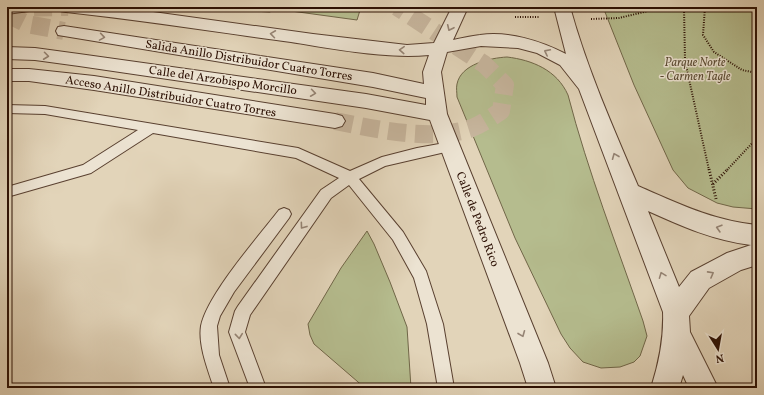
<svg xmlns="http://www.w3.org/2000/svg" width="764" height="395" viewBox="0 0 764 395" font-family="Vollkorn,serif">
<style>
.green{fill:#b5bc8e;stroke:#706648}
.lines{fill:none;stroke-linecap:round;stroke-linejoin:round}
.minor-tunnel{stroke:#c7b69e;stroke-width:18;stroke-dasharray:18 9;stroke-linecap:butt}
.service-casing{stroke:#594030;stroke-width:2}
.minor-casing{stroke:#594030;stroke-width:2}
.path-far1{stroke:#2b0f03;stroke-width:2;stroke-dasharray:1 1.5;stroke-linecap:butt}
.path{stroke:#2b0f03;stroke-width:3;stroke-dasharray:1 2;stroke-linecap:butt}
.service{fill:#ece3d2;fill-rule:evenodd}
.minor{fill:#ece3d2;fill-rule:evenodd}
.oneway{stroke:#958475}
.labels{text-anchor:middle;stroke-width:3;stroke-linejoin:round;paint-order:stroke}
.street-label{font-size:12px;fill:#2b0f03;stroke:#ece3d2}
.park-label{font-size:12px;font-style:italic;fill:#5b4c34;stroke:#ece3d2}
</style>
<rect width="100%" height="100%" fill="#e2d4b9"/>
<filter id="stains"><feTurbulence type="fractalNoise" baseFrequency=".005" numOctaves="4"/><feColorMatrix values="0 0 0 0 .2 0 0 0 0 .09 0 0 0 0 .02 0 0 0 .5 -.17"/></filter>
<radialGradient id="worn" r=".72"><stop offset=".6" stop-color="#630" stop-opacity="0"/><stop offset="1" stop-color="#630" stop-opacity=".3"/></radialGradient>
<!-- green -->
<g class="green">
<path d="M 237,7 L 277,7 L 270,12 L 236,10 Z"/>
<path d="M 291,7 L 361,7 L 357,20 L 291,11 Z"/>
<path d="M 603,7 L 757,7 L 757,209 L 733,207 L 717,203 L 688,188 L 673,170 L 634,85 Z"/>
<path d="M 507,57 C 532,60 557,70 568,95 C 588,172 617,246 643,321 L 647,336 L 640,356 L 634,362 L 620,367 L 601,368 L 583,362 L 570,348 L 561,334 L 515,238 L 457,97 C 457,93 456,88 457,84 C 461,64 490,58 507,57 Z"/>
<path d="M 367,231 L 374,244 L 390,282 L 407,327 L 411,388 L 365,388 L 314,344 L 310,335 L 308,324 L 341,268 Z"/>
</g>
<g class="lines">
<!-- minor-tunnel -->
<g class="minor-tunnel">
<path d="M 7,8 L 68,7"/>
<path d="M 7,14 L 27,24 L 64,31"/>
<path d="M 335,121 C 375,129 433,142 472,128 C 482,124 492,117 501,111 L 505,85 L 484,64 L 397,7"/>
</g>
<!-- service casing -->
<g class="service-casing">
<g id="service">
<path d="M 7,105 L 45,106 L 298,148 L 350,171 L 382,157 L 417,148 L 450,142 L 454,144 L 456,147 L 454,150 L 385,166 L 359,179 L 403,232 L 426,271 L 443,324 L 454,388 L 438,388 L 427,324 L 414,278 L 393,240 L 349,185 L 331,198 L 250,315 L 245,332 L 266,388 L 250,388 L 229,332 L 235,311 L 238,306 L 321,190 L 339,178 L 296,158 L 153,133 L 91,173 L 7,197 L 7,187 L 83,165 L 138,130 L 45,114 L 7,113 Z"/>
<path d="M 284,208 L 289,210 L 291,214 L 289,218 L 234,292 L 220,316 L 217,326 L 219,355 L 230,388 L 214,388 C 208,370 198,345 201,326 C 207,295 259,236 279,210 Z"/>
</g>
</g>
<!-- minor casing -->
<g class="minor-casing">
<g id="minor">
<path d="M 7,7 L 31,7 L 29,11 L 7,14 Z"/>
<path d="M 58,7 L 117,7 L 313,34 L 407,45 L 434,43 L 452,7 L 468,7 L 453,40 C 462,38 471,36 480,35 C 509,31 541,41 566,54 L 554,7 L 570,7 C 587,69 613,127 638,186 C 677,203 714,221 757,225 L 757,265 L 741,270 L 709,288 L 689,316 L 690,332 L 718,388 L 689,388 L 683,375 L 679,388 L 651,388 C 659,363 664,339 663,312 L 579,89 L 560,65 L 537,53 L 518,48 L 481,46 L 447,52 L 441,72 L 447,114 L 548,363 L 556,388 L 528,388 L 520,363 L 430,120 L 366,108 L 79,66 L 35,60 L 7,59 L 7,47 L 35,48 L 79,54 L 366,94 L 426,105 L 426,98 L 373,87 L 64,36 L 58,35 L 56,31 L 58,27 L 64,26 L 373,73 L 424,84 L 423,72 L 429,55 C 386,59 334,49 291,42 C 216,32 141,20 66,12 L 60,11 ZM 648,211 C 681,226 715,241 751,245 L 727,253 L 691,272 L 679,287 Z"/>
<path d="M 7,69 L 29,69 L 94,76 L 335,114 L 342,116 L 345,121 L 342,126 L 335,128 L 94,90 L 29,81 L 7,81 Z"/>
</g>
</g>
<!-- path-far1 -->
<g class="path-far1">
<path d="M 684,7 L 685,61 L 709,170"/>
<path d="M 705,7 L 703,35 L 714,52 L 742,70 L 757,73"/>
<path d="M 515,17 L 540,17"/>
<path d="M 591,19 L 619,18 L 665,7"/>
<path d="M 727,170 L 757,138"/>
</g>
<!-- path -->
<g class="path">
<path d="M 709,169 L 716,199"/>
<path d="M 713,184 L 728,169"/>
</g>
<!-- service -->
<use href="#service" class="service"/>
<!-- minor -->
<use href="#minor" class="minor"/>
</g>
<!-- one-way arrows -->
<defs><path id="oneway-chevron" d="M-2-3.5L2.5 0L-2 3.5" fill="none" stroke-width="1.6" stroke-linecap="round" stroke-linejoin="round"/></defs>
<g class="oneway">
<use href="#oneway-chevron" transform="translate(450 28) rotate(115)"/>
<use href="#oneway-chevron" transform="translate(273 34) rotate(-172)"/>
<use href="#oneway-chevron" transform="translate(102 37) rotate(9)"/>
<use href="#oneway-chevron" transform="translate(402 50) rotate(-177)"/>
<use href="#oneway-chevron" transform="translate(547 52) rotate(-153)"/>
<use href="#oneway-chevron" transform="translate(46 56) rotate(7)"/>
<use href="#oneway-chevron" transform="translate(313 93) rotate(8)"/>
<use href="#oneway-chevron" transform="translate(615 156) rotate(-112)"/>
<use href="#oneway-chevron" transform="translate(303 226) rotate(126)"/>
<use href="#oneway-chevron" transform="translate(719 228) rotate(-164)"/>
<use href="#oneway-chevron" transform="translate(711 274) rotate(-29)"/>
<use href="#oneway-chevron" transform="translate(662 275) rotate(-111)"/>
<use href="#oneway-chevron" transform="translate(522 334) rotate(68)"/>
<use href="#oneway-chevron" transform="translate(239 336) rotate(84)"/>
</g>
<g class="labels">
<!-- street labels -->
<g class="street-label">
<text transform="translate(249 60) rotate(9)" y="4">Salida Anillo Distribuidor Cuatro Torres</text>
<text transform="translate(223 80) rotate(8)" y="4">Calle del Arzobispo Morcillo</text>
<text transform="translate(171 96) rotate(9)" y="4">Acceso Anillo Distribuidor Cuatro Torres</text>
<text transform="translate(478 219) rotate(69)" y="4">Calle de Pedro Rico</text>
</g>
<!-- park labels -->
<g class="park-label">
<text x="695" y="66">Parque Norte<tspan x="695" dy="14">- Carmen Tagle</tspan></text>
</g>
</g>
<!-- margin -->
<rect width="764" height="395" fill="none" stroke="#e2d4b9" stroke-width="24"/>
<rect x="8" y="8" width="748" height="379" fill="none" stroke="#2b0f03" stroke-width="2"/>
<rect x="12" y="12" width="740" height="371" fill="none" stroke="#2b0f03"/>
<!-- north arrow -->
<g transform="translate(718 349) rotate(169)" stroke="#ece3d2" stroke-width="3" paint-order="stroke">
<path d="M0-3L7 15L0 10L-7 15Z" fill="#2b0f03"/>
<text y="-6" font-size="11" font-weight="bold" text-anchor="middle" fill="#2b0f03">N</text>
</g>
<rect width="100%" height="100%" filter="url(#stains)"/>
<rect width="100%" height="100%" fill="url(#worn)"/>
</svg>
